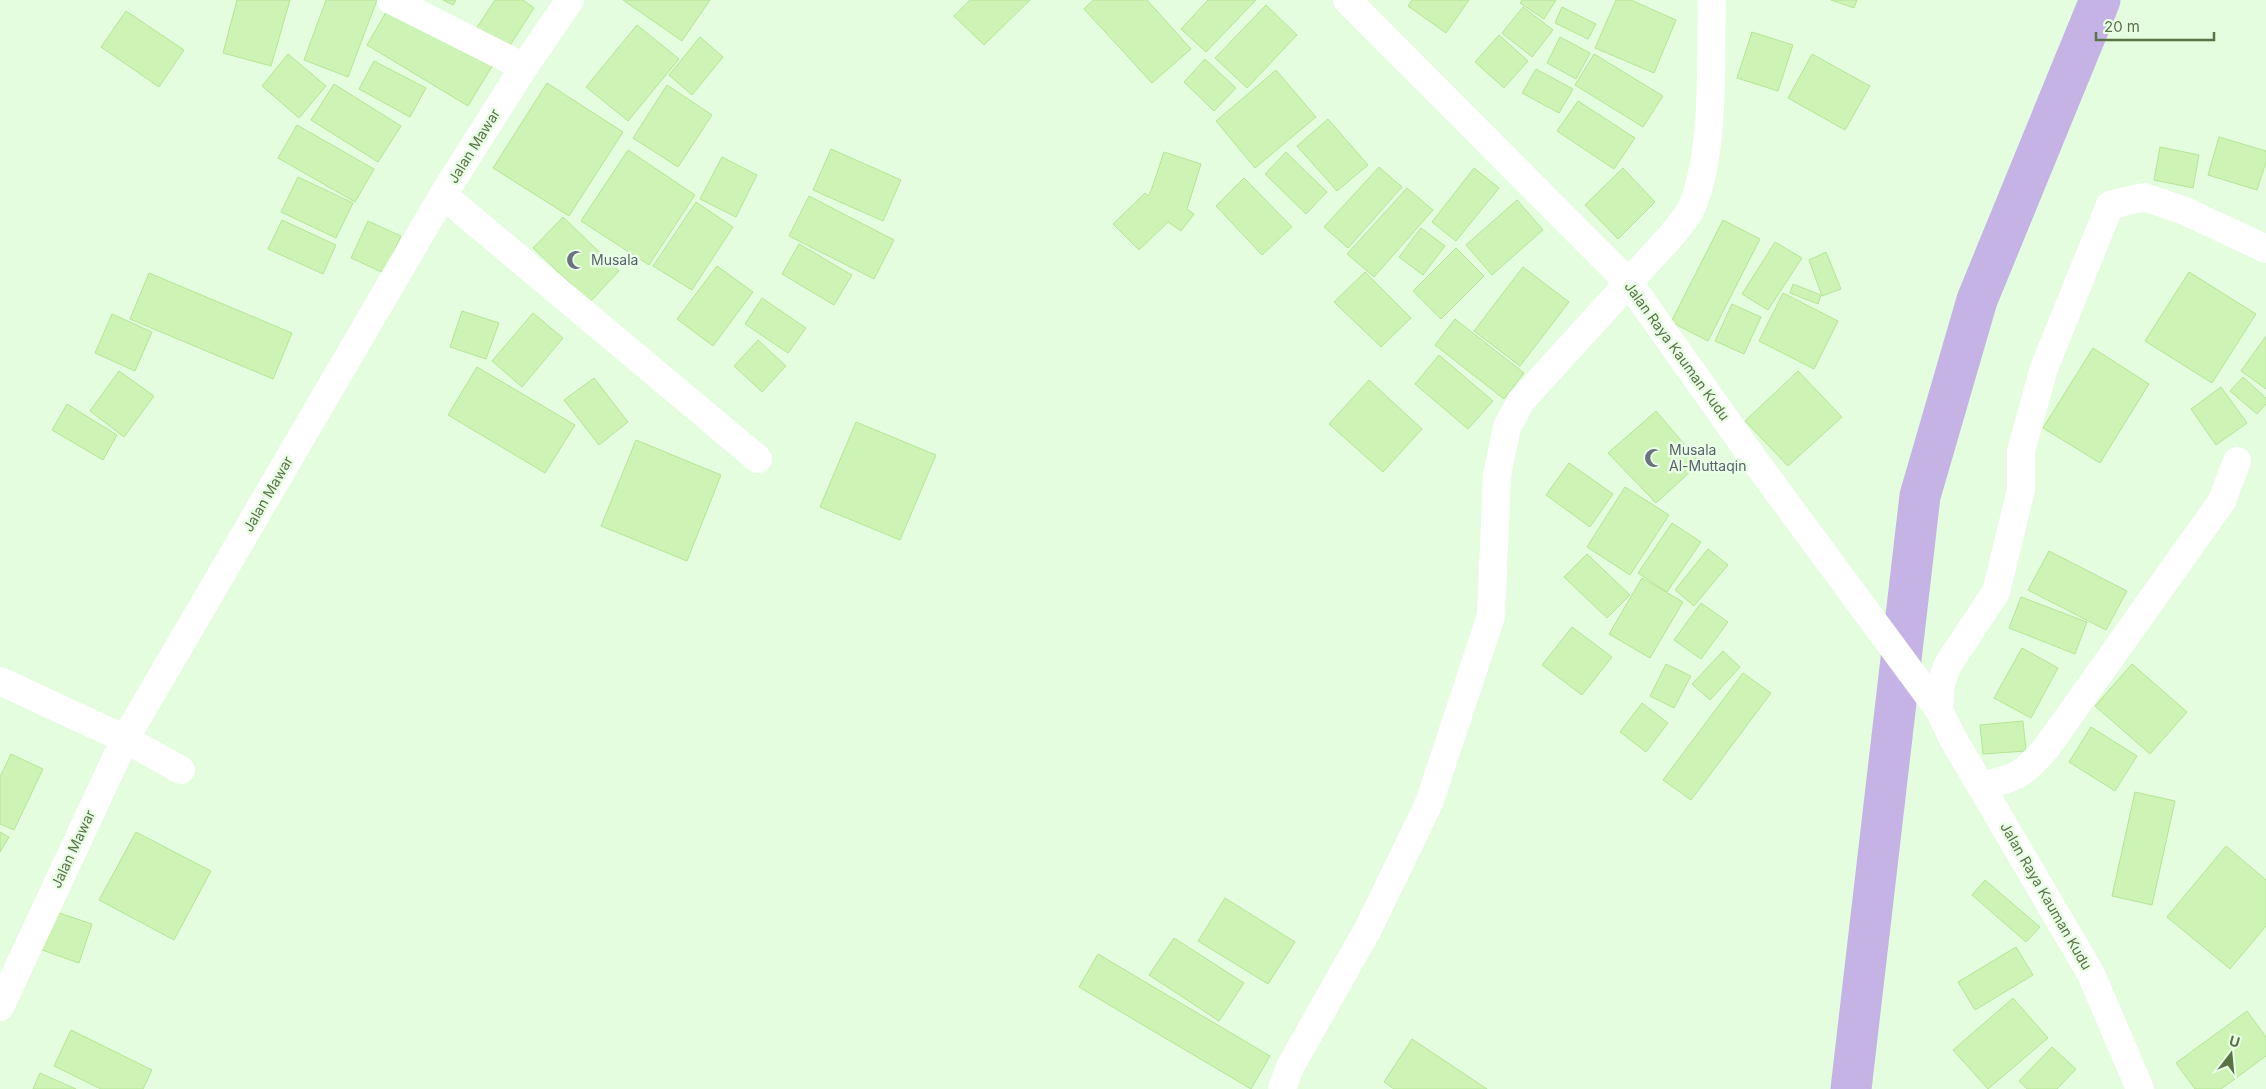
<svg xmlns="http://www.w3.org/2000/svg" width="2266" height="1089" viewBox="0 0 2266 1089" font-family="Inter,sans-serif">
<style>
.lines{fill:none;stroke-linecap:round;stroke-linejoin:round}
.canal{stroke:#c5b3e6;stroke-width:41}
.building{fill:#cdf3b5;stroke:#b5e695}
.minor{stroke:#fff;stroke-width:28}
.labels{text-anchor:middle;stroke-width:5;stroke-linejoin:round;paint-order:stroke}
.street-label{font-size:14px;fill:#597346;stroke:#e9ffe5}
.worship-label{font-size:14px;fill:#5b616d;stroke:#e9ffe5;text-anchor:start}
</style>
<rect width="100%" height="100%" fill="#e3fdde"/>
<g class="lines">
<!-- canal -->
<path class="canal" d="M 1851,1089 L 1920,496 L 1977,300 L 2100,0"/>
</g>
<!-- building -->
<g class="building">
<path d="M 237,0 L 290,0 L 271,66 L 223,53 Z"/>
<path d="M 326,0 L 377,0 L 348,77 L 304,60 Z"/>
<path d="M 443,0 L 456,0 L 453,5 Z"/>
<path d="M 495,0 L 523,0 L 534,8 L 507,50 L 476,29 Z"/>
<path d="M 623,0 L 710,0 L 682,41 Z"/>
<path d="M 970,0 L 1030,0 L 984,45 L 954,16 Z"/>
<path d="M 1093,0 L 1147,0 L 1191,49 L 1152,83 L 1084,9 Z"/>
<path d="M 1208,0 L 1256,0 L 1206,52 L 1181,29 Z"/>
<path d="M 1412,0 L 1469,0 L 1446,33 L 1408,6 Z"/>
<path d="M 1522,0 L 1556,0 L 1544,19 L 1520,3 Z"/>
<path d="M 1616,0 L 1631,0 L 1676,20 L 1654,73 L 1595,48 Z"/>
<path d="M 1831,0 L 1857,0 L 1854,8 Z"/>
<path d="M 392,2 L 494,63 L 468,106 L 367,45 Z"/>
<path d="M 1266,5 L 1297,35 L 1247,88 L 1215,58 Z"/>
<path d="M 1523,7 L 1553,30 L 1532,57 L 1502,33 Z"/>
<path d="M 1562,7 L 1596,24 L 1588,39 L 1555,23 Z"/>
<path d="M 126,11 L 184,50 L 159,87 L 101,47 Z"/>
<path d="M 637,25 L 679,59 L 628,121 L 586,87 Z"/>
<path d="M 1752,32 L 1793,45 L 1778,91 L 1737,78 Z"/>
<path d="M 1499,35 L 1528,61 L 1504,88 L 1475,62 Z"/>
<path d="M 700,37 L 723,57 L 692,95 L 669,75 Z"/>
<path d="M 1560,37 L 1590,53 L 1576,79 L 1547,63 Z"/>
<path d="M 288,54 L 326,86 L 299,118 L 262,86 Z"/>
<path d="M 1594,54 L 1663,96 L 1643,127 L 1575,85 Z"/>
<path d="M 1812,54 L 1870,86 L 1845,130 L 1788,98 Z"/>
<path d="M 1205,59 L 1236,88 L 1214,111 L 1184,82 Z"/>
<path d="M 374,61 L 426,88 L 410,117 L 359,89 Z"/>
<path d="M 1536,69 L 1573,89 L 1559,113 L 1522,93 Z"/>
<path d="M 1276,70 L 1316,117 L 1255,168 L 1216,121 Z"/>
<path d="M 547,83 L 623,132 L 569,216 L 493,168 Z"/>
<path d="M 334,84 L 401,126 L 378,162 L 311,120 Z"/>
<path d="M 667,85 L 712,115 L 678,167 L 633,138 Z"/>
<path d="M 1578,101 L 1635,138 L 1614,169 L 1557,131 Z"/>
<path d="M 1328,119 L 1368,165 L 1337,191 L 1297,146 Z"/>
<path d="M 297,125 L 374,169 L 355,202 L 278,158 Z"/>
<path d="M 2219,137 L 2266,151 L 2266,162 L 2257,190 L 2208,175 Z"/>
<path d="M 2160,147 L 2199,155 L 2193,188 L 2154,180 Z"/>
<path d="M 831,149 L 901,180 L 883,221 L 813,190 Z"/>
<path d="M 628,150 L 695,195 L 649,265 L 581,221 Z"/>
<path d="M 1164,152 L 1201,164 L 1187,209 L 1194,214 L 1181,231 L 1168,222 L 1139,250 L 1113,224 L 1145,193 L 1148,196 L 1151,191 Z"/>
<path d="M 1286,152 L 1327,192 L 1306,214 L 1265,174 Z"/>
<path d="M 722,157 L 757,175 L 736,217 L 700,199 Z"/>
<path d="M 1379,167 L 1402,187 L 1348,248 L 1324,227 Z"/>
<path d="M 1474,168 L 1499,188 L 1456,241 L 1432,222 Z"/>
<path d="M 1623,168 L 1655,202 L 1618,239 L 1585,205 Z"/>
<path d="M 298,177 L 353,203 L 336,238 L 281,212 Z"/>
<path d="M 1244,178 L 1292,227 L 1262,255 L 1216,206 Z"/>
<path d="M 1407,188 L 1433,210 L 1374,277 L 1347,254 Z"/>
<path d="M 809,196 L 894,240 L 874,279 L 789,236 Z"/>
<path d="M 1517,200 L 1543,230 L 1492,275 L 1466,245 Z"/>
<path d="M 696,202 L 733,227 L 692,290 L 653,266 Z"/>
<path d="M 563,217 L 619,271 L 590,302 L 533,248 Z"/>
<path d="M 282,220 L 336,245 L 323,274 L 268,249 Z"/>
<path d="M 1723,220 L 1760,239 L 1708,341 L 1671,322 Z"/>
<path d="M 368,221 L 401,236 L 384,273 L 351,258 Z"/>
<path d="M 1421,228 L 1445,246 L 1423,275 L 1399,257 Z"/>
<path d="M 1775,242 L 1802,258 L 1768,310 L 1742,294 Z"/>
<path d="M 799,244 L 852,275 L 834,305 L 782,274 Z"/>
<path d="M 1456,248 L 1484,276 L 1441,319 L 1413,291 Z"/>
<path d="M 1826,252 L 1841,289 L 1822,296 L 1809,260 Z"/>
<path d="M 717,266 L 753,292 L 713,346 L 677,319 Z"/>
<path d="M 1523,267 L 1569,302 L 1520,366 L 1474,331 Z"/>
<path d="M 1365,272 L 1411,318 L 1381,347 L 1334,302 Z"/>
<path d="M 2189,272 L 2256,314 L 2212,383 L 2145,341 Z"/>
<path d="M 149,273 L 292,333 L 273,379 L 130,319 Z"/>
<path d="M 1793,284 L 1821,295 L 1818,304 L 1790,293 Z"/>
<path d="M 1783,293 L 1838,321 L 1814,369 L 1759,341 Z"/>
<path d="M 762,298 L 806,328 L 788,353 L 745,324 Z"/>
<path d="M 1732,304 L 1761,317 L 1744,354 L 1715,341 Z"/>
<path d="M 462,311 L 499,323 L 486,359 L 450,347 Z"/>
<path d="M 533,313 L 563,338 L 522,387 L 492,361 Z"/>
<path d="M 112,314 L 152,332 L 135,371 L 95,353 Z"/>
<path d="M 1455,319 L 1524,373 L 1504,399 L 1435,345 Z"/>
<path d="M 2266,336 L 2266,389 L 2241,371 Z"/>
<path d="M 758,340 L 786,366 L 762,392 L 734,366 Z"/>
<path d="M 2093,348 L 2149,384 L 2100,463 L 2043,428 Z"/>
<path d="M 1439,355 L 1493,401 L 1468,429 L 1415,384 Z"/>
<path d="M 477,367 L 575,425 L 545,473 L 448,415 Z"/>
<path d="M 119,371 L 154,396 L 124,437 L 90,411 Z"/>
<path d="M 1798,371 L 1842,417 L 1788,466 L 1745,421 Z"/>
<path d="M 2243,377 L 2266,398 L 2266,404 L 2257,414 L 2230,391 Z"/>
<path d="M 594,378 L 628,422 L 599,445 L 564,400 Z"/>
<path d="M 1369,380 L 1422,429 L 1383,472 L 1329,424 Z"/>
<path d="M 2221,387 L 2247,423 L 2216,445 L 2191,409 Z"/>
<path d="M 67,404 L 117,435 L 103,460 L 52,430 Z"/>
<path d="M 1656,411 L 1700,463 L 1656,503 L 1608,453 Z"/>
<path d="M 856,422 L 936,455 L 900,540 L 820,507 Z"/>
<path d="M 636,440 L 721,475 L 687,561 L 601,526 Z"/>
<path d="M 1569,463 L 1613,494 L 1590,527 L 1546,495 Z"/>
<path d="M 1625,487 L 1669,515 L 1630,575 L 1587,547 Z"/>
<path d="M 1672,523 L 1701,542 L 1667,592 L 1638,573 Z"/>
<path d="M 1708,549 L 1728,565 L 1694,606 L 1675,590 Z"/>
<path d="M 2049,551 L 2127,591 L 2106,630 L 2028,590 Z"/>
<path d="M 1587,554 L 1630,595 L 1607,618 L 1564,577 Z"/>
<path d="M 1642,578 L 1683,602 L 1650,658 L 1609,634 Z"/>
<path d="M 2021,597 L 2087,622 L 2075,654 L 2009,628 Z"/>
<path d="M 1701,603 L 1728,622 L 1701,659 L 1674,640 Z"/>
<path d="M 1572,627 L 1612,657 L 1582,695 L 1542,665 Z"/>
<path d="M 2022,648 L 2058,668 L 2031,718 L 1994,698 Z"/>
<path d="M 1723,651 L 1740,667 L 1710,700 L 1692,684 Z"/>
<path d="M 1666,664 L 1691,676 L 1674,708 L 1650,696 Z"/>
<path d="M 2132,664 L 2187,712 L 2150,754 L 2095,706 Z"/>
<path d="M 1743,673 L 1771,693 L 1691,800 L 1663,780 Z"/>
<path d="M 1642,703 L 1668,723 L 1646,752 L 1620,732 Z"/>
<path d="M 2023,721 L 2026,751 L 1983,754 L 1980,725 Z"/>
<path d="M 2091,727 L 2137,756 L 2115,791 L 2069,762 Z"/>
<path d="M 11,754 L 43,769 L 14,830 L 0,824 L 0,777 Z"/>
<path d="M 2135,792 L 2175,801 L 2152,905 L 2112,896 Z"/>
<path d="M 0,832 L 9,837 L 0,852 Z"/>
<path d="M 136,832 L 211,871 L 174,940 L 99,900 Z"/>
<path d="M 2226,846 L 2266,880 L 2266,926 L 2230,969 L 2167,917 Z"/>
<path d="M 1985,880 L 2040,927 L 2026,942 L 1972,895 Z"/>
<path d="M 1225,898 L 1295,942 L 1268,984 L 1198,941 Z"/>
<path d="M 56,912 L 92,924 L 79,963 L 42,950 Z"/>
<path d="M 1174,938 L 1244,983 L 1219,1021 L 1149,975 Z"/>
<path d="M 2016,947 L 2033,975 L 1975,1010 L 1958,982 Z"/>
<path d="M 1098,954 L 1270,1056 L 1251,1089 L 1079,987 Z"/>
<path d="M 2013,998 L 2048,1038 L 1988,1089 L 1953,1050 Z"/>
<path d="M 2247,1011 L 2266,1037 L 2266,1056 L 2221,1089 L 2195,1089 L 2176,1063 Z"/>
<path d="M 71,1030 L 152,1070 L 143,1089 L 101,1089 L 54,1066 Z"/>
<path d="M 1412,1039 L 1487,1089 L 1394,1089 L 1384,1082 Z"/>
<path d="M 2052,1047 L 2076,1069 L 2057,1089 L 2027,1089 L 2019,1081 Z"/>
<path d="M 40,1073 L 76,1089 L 33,1089 Z"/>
</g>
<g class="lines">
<!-- minor -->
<g class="minor">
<path d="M 391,0 L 524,67"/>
<path d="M 1347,0 L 1629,283 L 1758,465 L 1939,710 L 1952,737 L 2091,974 L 2140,1089"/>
<path d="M 443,195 L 758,459"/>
<path d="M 0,681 L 125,739 L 181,770"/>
<path d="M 1939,710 L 1941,684 L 1947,666 L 1996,592 L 2021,490 L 2021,451 L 2044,368 L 2110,205 L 2144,197 L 2185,211 L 2266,249"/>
<path d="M 1981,786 C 2017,778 2023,775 2047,747 L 2222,501 L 2237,461"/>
<path d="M 0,1007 L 125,739 L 443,195 L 524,67 L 570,0"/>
<path d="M 1282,1089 L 1290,1067 L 1368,929 L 1429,803 L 1491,616 L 1497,475 L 1507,427 L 1521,401 L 1671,236 C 1677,228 1685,220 1690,211 C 1716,155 1710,62 1712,0"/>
</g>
</g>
<!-- icons -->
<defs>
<g id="mosque-bare" transform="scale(1.5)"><path d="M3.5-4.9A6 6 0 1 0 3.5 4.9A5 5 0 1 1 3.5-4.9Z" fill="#6b7280" stroke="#e9ffe5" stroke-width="2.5" paint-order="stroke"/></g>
</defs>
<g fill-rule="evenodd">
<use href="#mosque-bare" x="576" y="260"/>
<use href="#mosque-bare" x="1654" y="458"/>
</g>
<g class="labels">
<!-- street labels -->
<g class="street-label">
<text transform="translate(474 146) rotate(-58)" y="5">Jalan Mawar</text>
<text transform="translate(1677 351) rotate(54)" y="5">Jalan Raya Kauman Kudu</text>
<text transform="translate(268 494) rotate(-60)" y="5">Jalan Mawar</text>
<text transform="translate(73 849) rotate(-65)" y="5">Jalan Mawar</text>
<text transform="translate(2046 896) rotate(60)" y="5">Jalan Raya Kauman Kudu</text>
</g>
<!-- worship labels -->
<g class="worship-label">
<text x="591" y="265">Musala</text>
<text x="1669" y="455">Musala<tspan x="1669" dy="16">Al-Muttaqin</tspan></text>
</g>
</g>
<!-- north arrow -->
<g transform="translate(2231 1054) rotate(16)" stroke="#e9ffe5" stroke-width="4" paint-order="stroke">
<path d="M0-4L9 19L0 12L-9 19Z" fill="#597346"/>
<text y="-8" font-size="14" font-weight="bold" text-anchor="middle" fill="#597346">U</text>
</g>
<!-- scale -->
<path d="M2096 32v8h118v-8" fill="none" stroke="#597346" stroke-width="2.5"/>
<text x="2104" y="32" font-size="15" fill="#597346" stroke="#e9ffe5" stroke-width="4" paint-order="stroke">20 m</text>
</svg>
